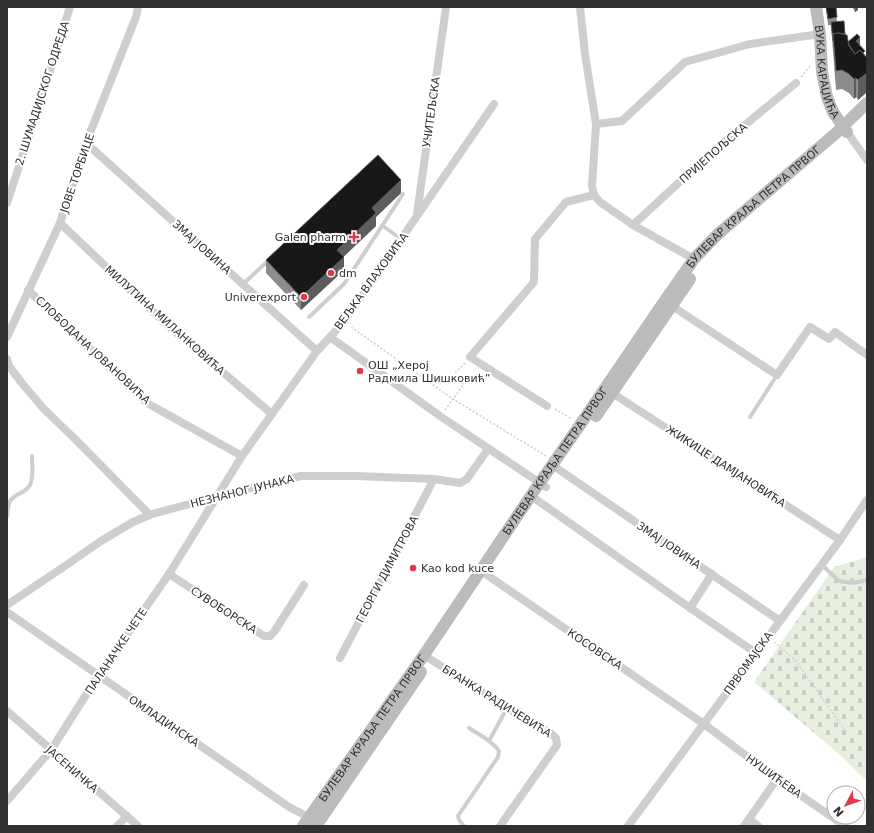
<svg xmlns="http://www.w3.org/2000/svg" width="874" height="833" viewBox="0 0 874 833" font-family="'DejaVu Sans',sans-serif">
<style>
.cemetery{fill:url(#cemetery-stones)}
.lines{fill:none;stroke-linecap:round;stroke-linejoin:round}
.path{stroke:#cecece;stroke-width:1.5;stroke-dasharray:2 2;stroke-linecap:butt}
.lane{stroke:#cecece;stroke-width:4}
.street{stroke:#cecece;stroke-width:8}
.secondary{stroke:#bbb;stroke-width:12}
.wall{fill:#8c8c8c}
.shaded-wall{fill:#5d5d5d}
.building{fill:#181818;stroke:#5d5d5d}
.poi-dot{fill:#e33947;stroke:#fff;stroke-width:1.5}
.labels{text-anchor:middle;stroke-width:4;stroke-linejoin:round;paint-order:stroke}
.street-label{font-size:11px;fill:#313131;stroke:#fff}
.poi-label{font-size:11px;fill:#313131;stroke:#fff;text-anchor:start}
</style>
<defs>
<pattern id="cemetery-stones" width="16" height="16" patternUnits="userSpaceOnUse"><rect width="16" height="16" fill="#e7eee0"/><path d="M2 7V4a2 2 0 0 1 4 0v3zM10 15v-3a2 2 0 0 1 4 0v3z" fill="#c7cdc1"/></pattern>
</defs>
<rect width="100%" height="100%" fill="#fff"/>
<!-- cemetery -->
<path class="cemetery" d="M 867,557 L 867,781 L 839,754 L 754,682 L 834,567 Z"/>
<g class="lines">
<!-- path -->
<g class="path">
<path d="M 801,77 L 811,65"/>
<path d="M 351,327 L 453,399 L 546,456"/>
<path d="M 555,409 L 572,419"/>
<path d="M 445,410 L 464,384 L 454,374 L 465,363"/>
<path d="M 774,642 L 795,660 L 845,730"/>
</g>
<!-- lane -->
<g class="lane">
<path d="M 383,226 L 401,239"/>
<path d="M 243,284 L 269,260"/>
<path d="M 309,317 L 344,284 L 403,194"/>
<path d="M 750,417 L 777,375"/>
<path d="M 7,516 C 8,511 8,505 10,501 C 15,493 26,493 30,485 C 34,476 32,465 32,456"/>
<path d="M 822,565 L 839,581 L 853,583 L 867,580"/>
<path d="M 489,741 L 507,708"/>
<path d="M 464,826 L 459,820 L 458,816 L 498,757 L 499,751 C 493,741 479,735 469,728"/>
</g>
<!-- street -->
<g class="street">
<path d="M 580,7 L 585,54 L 596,124 L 592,186 L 594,195 L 600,202 L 633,225 L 694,259"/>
<path d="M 596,124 L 622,121 L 685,62 L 750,44 L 820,34"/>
<path d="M 847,132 L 867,160"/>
<path d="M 86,143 L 317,351"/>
<path d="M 7,203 L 44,90 L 70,7"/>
<path d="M 417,214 L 446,7"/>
<path d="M 60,223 L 165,323 L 272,414"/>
<path d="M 633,225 L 712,152 L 796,83"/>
<path d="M 28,290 L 147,403 L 242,456"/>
<path d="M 672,306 L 777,375 L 810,327 L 829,339 L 835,332 L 867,355"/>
<path d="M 7,337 L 60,223 L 86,143 L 136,17 L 138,7"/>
<path d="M 330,337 L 440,416 L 546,487"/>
<path d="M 7,359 L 9,366 L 21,382 L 43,408 L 76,440 L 150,515"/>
<path d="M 612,393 L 840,540"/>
<path d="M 547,406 L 470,357 L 534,282 L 535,239 L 566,202 L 594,195"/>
<path d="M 558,469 L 780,621"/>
<path d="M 537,500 L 690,608 L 756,653"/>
<path d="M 169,574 L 264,636 L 270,636 L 274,632 L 304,585"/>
<path d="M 487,575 L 704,724 L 777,779 L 845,826"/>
<path d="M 7,605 L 65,566 L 101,541 L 133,522 L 152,514 L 205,500 L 217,496 L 301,476 L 355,476 L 434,479 L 460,483 L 467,479 L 488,449"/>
<path d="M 690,608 L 712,574"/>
<path d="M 7,612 L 289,807 L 312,819"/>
<path d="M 340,658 L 434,479"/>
<path d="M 430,659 L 507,708 L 549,732 L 556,738 L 557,745 L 500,826"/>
<path d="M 7,711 L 138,826"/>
<path d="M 7,801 L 51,750 L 98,676 L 169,574 L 242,456 L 317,351 L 344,322 L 494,104"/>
<path d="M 749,819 L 758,826"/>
<path d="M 117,826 L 127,816"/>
<path d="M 628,826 L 840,540 L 867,500"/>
<path d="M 744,826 L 777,779"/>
</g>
<!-- secondary -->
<g class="secondary">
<path id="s1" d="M 816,7 L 820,34 L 822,72 L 827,97 L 833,112 L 847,132"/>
<path d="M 596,416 L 690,279"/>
<path id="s2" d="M 303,826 L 424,655 L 534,491 L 580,425 L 664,302 L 694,259 L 718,234 L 835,134 L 867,103"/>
<path d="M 316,826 L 421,672"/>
</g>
</g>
<!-- wall -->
<g class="wall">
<path d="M 826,7 L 836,7 L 837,22 L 845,34 L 848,42 L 860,44 L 859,45 L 865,55 L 867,57 L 867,92 L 858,100 L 856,97 L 854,99 L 849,93 L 842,89 L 836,90 L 831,25 L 828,25 Z"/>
<path d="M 852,7 L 858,7 L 858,10 L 855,12 Z"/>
<path d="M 401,193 L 376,217 L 376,226 L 343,257 L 344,270 L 301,310 L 266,273 L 266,260 Z"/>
</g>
<!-- shaded-wall -->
<g class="shaded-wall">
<path d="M 857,7 L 858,7 L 858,10 L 855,12 L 855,8 Z"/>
<path d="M 860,37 L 860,44 L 856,48 L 856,41 Z"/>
<path d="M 867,73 L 867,92 L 858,100 L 858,80 Z"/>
<path d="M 856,78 L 856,97 L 854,99 L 854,79 Z"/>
<path d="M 401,180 L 401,193 L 376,217 L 376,226 L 337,263 L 337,250 L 372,208 Z"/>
<path d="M 344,257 L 344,270 L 301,310 L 301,297 Z"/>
</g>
<!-- building -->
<g class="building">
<path d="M 826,7 L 836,7 L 837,17 L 828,19 Z"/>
<path d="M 844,21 L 845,34 L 838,33 L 833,34 L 833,41 L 831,22 Z"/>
<path d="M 838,33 L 847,35 L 849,46 L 855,54 L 860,50 L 867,58 L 867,73 L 858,80 L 856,78 L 854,79 L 849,74 L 842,70 L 836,71 L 833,34 Z"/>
<path d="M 857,34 L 860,37 L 856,41 L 865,51 L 863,53 L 860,50 L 855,54 L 849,45 L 848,42 Z"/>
<path d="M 378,155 L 401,180 L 372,208 L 376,213 L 337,250 L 344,257 L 301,297 L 266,260 Z"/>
</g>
<!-- markers -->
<g class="poi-dot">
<path d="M352 231h4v4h4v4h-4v4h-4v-4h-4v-4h4z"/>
<circle cx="331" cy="273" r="4"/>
<circle cx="304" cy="297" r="4"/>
<circle cx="360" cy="371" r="4"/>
<circle cx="413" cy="568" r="4"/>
</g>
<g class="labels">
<!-- street labels -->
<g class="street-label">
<text dy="4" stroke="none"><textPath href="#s1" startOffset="66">ВУКА КАРАЏИЋА</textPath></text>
<text transform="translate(42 93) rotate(-72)" y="4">2. ШУМАДИЈСКОГ ОДРЕДА</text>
<text transform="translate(431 112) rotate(-82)" y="4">УЧИТЕЉСКА</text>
<text transform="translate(713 153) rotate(-41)" y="4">ПРИЈЕПОЉСКА</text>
<text transform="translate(77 173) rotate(-71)" y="4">ЈОВЕ ТОРБИЦЕ</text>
<text dy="4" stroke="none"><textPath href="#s2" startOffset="768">БУЛЕВАР КРАЉА ПЕТРА ПРВОГ</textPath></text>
<text transform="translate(202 247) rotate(42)" y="4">ЗМАЈ ЈОВИНА</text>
<text transform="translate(371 281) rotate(-54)" y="4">ВЕЉКА ВЛАХОВИЋА</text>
<text transform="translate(165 320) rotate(42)" y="4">МИЛУТИНА МИЛАНКОВИЋА</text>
<text transform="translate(93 350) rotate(43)" y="4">СЛОБОДАНА ЈОВАНОВИЋА</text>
<text dy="4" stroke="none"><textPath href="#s2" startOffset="444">БУЛЕВАР КРАЉА ПЕТРА ПРВОГ</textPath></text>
<text transform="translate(726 466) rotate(33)" y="4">ЖИКИЦЕ ДАМЈАНОВИЋА</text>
<text transform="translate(242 491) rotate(-14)" y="4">НЕЗНАНОГ ЈУНАКА</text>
<text transform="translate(669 545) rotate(34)" y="4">ЗМАЈ ЈОВИНА</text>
<text transform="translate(387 569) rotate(-62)" y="4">ГЕОРГИ ДИМИТРОВА</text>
<text transform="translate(224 610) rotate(33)" y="4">СУВОБОРСКА</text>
<text transform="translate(595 649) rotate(34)" y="4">КОСОВСКА</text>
<text transform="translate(116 651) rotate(-56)" y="4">ПАЛАНАЧКЕ ЧЕТЕ</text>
<text transform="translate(748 663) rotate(-54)" y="4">ПРВОМАЈСКА</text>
<text transform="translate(497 701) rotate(32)" y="4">БРАНКА РАДИЧЕВИЋА</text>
<text transform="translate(164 721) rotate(34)" y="4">ОМЛАДИНСКА</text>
<text dy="4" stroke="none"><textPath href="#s2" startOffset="120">БУЛЕВАР КРАЉА ПЕТРА ПРВОГ</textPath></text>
<text transform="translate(72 769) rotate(41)" y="4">ЈАСЕНИЧКА</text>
<text transform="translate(774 776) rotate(36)" y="4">НУШИЋЕВА</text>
</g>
<!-- poi labels -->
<g class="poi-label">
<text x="346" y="241" text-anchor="end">Galen pharm</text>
<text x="339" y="277">dm</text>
<text x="296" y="301" text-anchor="end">Univerexport</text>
<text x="368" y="369">ОШ „Херој<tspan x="368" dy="13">Радмила Шишковић”</tspan></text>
<text x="421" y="572">Kao kod kuce</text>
</g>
</g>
<!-- border -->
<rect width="874" height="833" fill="none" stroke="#313131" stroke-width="16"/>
<!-- north arrow -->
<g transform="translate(846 805) rotate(229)"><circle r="19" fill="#ffffff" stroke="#adadad"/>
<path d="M0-3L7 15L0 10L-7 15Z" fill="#e33947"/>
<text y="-6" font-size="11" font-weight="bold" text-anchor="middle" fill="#313131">N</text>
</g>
</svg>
